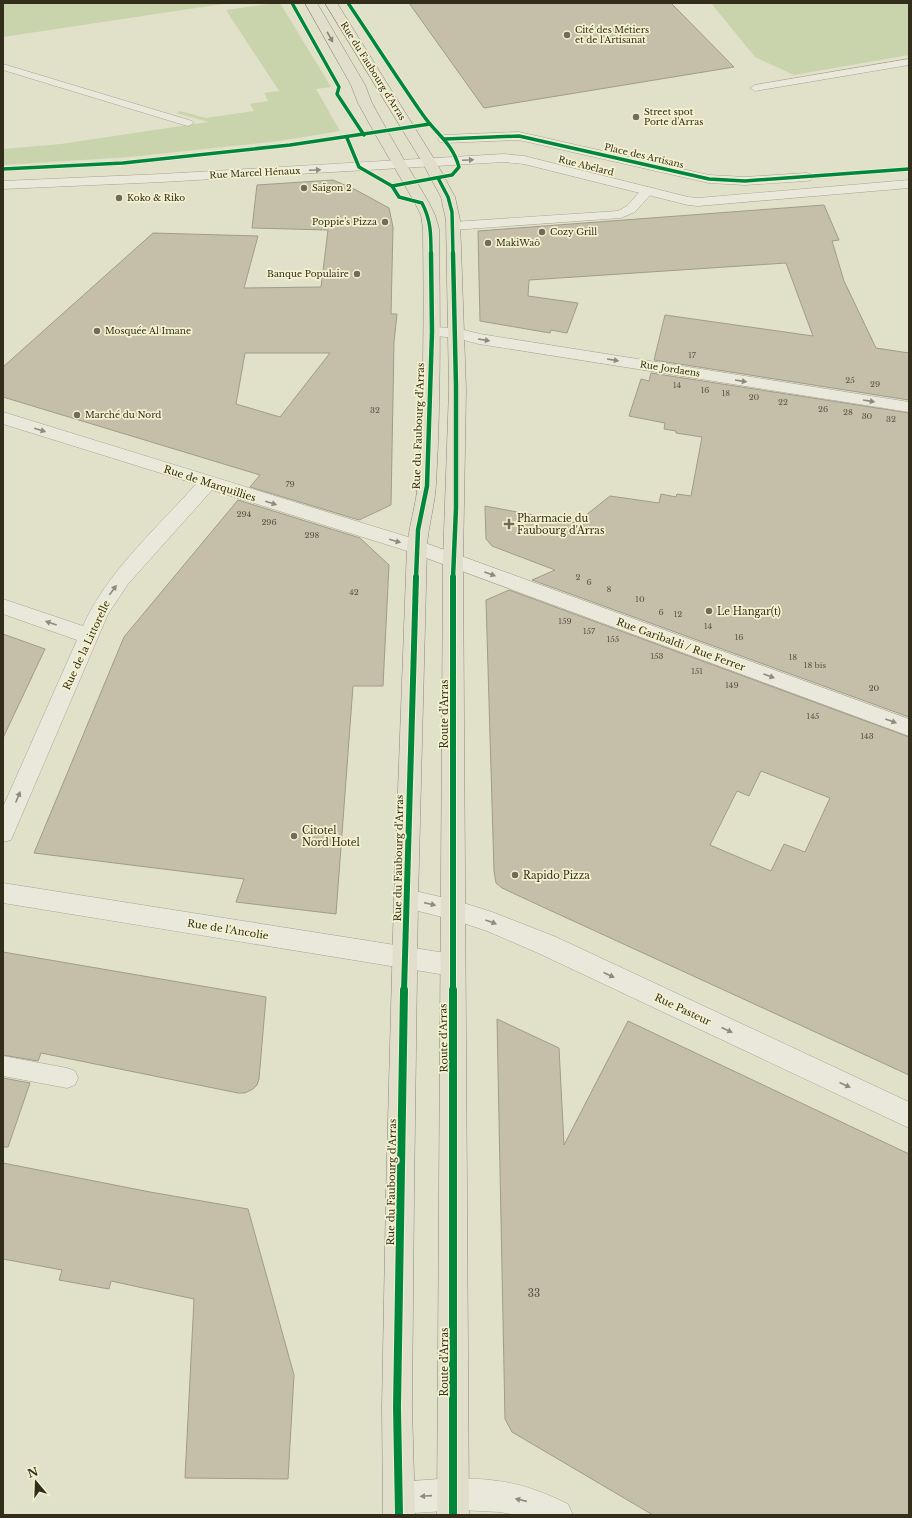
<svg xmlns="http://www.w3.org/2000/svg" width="912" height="1518" viewBox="0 0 912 1518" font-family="'Libre Baskerville',serif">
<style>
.green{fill:#c9d3ac}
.building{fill:#c5bfaa;stroke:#a19b89;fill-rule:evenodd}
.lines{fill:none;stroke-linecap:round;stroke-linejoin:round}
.lane-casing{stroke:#a6a493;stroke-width:1}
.street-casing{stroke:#a6a493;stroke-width:1}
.secondary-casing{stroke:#969383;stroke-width:1}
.primary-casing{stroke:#8b897a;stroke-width:1}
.lane{fill:#eae8db;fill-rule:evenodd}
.street{fill:#eae8db;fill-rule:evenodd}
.secondary{fill:#eae8db;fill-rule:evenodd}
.primary{fill:#e1dfcc;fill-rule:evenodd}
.cycleway-far3-casing{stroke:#f3f1ce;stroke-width:5}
.cycleway-far2-casing{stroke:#f3f1ce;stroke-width:6}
.cycleway-far1-casing{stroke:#f3f1ce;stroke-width:8}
.cycleway-casing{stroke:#f3f1ce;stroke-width:10}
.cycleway-far3{stroke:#00873e;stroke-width:3.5}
.cycleway-far2{stroke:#00873e;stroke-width:4.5}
.cycleway-far1{stroke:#00873e;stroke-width:6}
.cycleway{stroke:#00873e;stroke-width:8}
.oneway{fill:#8a8674}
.oneway2{fill:#8e8a7c}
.poi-dot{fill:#706c59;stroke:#f3f1ce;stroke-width:1.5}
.labels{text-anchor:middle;stroke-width:3.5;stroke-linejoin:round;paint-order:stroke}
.number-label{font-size:8px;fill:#585240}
.far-poi-label{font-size:9px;fill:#332d1c;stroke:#f3f1ce;text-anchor:start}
.far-street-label{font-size:9px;fill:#332d1c;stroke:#f3f1ce}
.street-label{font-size:10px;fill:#332d1c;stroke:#f3f1ce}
.poi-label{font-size:10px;fill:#332d1c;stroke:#f3f1ce;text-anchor:start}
.near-number-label{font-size:10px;fill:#585240}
</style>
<rect width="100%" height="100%" fill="#e1e0c9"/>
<!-- green -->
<g class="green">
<path d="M 3,3 L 229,3 L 3,37 Z"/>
<path d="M 275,3 L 280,3 L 331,87 L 316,89 L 340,131 L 279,141 L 130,157 L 3,165 L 3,149 L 61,144 L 208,122 L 177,113 L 179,111 L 206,118 L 254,111 L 250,104 L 268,101 L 264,93 L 279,91 L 226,10 Z"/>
<path d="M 711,3 L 909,3 L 909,55 L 794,75 L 755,57 Z"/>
</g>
<!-- building -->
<g class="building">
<path d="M 409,3 L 671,3 L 734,67 L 484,108 Z"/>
<path d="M 333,180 L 356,190 L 389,208 L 393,227 L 391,314 L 397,314 L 394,342 L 391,505 L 359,520 L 250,487 L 260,475 L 3,397 L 3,367 L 153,233 L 258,236 L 244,288 L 321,287 L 328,230 L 252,228 L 257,185 ZM 245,353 L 330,353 L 280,417 L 236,404 Z"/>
<path d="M 824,205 L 839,240 L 832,241 L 844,281 L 876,348 L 909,353 L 909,400 L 654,360 L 665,315 L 813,336 L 786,263 L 529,280 L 528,296 L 578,303 L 567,333 L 551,330 L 550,333 L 480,321 L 478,231 Z"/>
<path d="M 651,373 L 909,413 L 909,717 L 532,580 L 555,570 L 492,546 L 486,539 L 485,506 L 576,523 L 610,496 L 659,503 L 661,494 L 676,497 L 677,494 L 691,496 L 702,437 L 676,433 L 676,431 L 664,429 L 665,423 L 629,416 L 641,379 L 649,381 Z"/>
<path d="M 238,500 L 360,538 L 389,565 L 383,686 L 353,686 L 336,914 L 236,902 L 244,879 L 34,853 L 124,637 Z"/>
<path d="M 509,590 L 909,737 L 909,1075 L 545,908 L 502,888 L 496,883 L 494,871 L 486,600 ZM 761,771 L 830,798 L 805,852 L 784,844 L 771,871 L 710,845 L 737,791 L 749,796 Z"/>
<path d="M 3,634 L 45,649 L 3,738 Z"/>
<path d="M 3,952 L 266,997 L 259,1079 L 257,1085 L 253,1089 L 245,1093 L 238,1093 L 41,1053 L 38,1061 L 3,1055 Z"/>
<path d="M 497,1019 L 559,1048 L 564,1145 L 628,1021 L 909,1154 L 909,1515 L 653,1515 L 512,1432 L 505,1419 Z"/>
<path d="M 3,1078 L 30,1083 L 8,1147 L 3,1147 Z"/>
<path d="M 3,1163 L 150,1192 L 248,1209 L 294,1375 L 288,1479 L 185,1478 L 194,1299 L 111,1281 L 109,1289 L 59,1280 L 62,1270 L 3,1259 Z"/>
</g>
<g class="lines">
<!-- lane casing -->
<g class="lane-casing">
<g id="lane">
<path d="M 909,59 L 909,65 L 755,91 L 750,88 L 755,85 Z"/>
<path d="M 3,64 L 192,121 L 194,123 L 188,126 L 184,125 L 3,70 Z"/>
<path d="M 647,187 L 651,188 L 653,191 L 651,194 L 635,212 L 621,218 L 453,230 L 449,229 L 447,226 L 449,223 L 453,222 L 618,211 L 627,206 L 643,188 Z"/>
<path d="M 3,1056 L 67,1068 L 75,1071 L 78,1078 L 75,1085 L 67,1088 L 3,1076 Z"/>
</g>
</g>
<!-- street casing -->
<g class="street-casing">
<g id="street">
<path d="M 519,132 L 709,175 L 745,177 L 806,173 L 811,174 L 813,177 L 811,180 L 806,181 L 745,185 L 709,183 L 519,140 L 445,143 L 440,142 L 438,139 L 440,136 L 445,135 Z"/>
<path d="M 504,154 L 524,156 L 688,197 L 698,198 L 909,180 L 909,188 L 698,206 L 688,205 L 524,164 L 504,162 L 162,182 L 3,189 L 3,181 L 162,174 Z"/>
<path d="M 432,327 L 456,328 L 480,334 L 909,402 L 909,412 L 479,344 L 456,338 L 426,335 L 424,332 L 426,329 Z"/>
<path d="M 3,412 L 424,542 L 427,547 L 424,552 L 417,554 L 212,490 L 128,584 L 108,614 L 14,833 L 11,840 L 3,842 L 3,807 L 77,640 L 3,614 L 3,599 L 83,626 C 106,573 157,528 196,484 L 3,424 Z"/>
<path d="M 3,883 L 452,954 L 461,957 L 464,965 L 461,973 L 452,976 L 3,903 Z"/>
<path d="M 406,889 L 454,900 L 492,912 L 556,937 L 909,1102 L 909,1128 L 538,953 L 487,931 L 454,920 L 398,906 L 394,899 L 398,892 Z"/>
<path d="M 439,1479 C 491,1477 521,1481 568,1504 L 573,1515 L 516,1515 L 500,1512 L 460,1510 L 399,1514 L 388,1509 L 383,1498 L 388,1487 L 399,1482 Z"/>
</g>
</g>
<!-- secondary casing -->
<g class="secondary-casing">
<path id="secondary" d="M 417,540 L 909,719 L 909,736 L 410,552 L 407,547 L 410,542 Z"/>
</g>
<!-- primary casing -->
<g class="primary-casing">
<g id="primary">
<path d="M 305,3 L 317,3 L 365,85 L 372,103 L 388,132 L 429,203 L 435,215 L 439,229 C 440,314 441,399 436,484 C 435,505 428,526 427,547 L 418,899 L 414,1195 L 412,1407 L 415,1515 L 383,1515 L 382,1407 L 386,1195 L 394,899 L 407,547 C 409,526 416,505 418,484 C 424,399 424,314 423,229 L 421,215 L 415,203 L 374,132 L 358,103 L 351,85 Z"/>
<path d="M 325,3 L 337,3 L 436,162 L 455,197 L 460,220 L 466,390 L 463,560 L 469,1515 L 437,1515 L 443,560 L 449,390 L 446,220 L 441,197 L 422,162 Z"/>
</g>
</g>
<!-- lane -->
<use href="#lane" class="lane"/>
<!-- street -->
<use href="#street" class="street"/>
<!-- secondary -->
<use href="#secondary" class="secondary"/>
<!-- primary -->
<use href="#primary" class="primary"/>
<!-- cycleway-far3 casing -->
<g class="cycleway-far3-casing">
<g id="cycleway-far3">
<path d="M 292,3 L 339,87 L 337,94 L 364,135"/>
<path d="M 348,3 C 373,40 397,78 423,115 C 436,134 452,142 459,167 L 452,175 L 392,186"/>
<path d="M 347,138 L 359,167 L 392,186 L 399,197 L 422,203 C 431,220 431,235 431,254"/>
<path d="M 445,139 L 519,136 L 709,179 L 745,181 L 909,169"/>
<path d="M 3,169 L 123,163 L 290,145 L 430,124"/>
<path d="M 438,178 L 448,197 L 452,212 L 453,254"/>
</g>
</g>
<!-- cycleway-far2 casing -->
<g class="cycleway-far2-casing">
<g id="cycleway-far2">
<path d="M 453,253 L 456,386 L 456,508 L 453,578"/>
<path d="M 416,578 L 418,530 L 427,486 L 432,332 L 431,253"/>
</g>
</g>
<!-- cycleway-far1 casing -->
<g class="cycleway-far1-casing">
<g id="cycleway-far1">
<path d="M 453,577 L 453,991"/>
<path d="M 404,991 L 416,577"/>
</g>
</g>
<!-- cycleway casing -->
<g class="cycleway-casing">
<g id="cycleway">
<path d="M 453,990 L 453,1515"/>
<path d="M 399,1515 L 397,1407 L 404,990"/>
</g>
</g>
<!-- cycleway-far3 -->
<use href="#cycleway-far3" class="cycleway-far3"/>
<!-- cycleway-far2 -->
<use href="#cycleway-far2" class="cycleway-far2"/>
<!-- cycleway-far1 -->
<use href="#cycleway-far1" class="cycleway-far1"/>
<!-- cycleway -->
<use href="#cycleway" class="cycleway"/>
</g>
<!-- one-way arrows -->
<defs><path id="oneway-solid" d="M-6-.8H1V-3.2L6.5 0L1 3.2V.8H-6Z"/></defs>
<use class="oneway" href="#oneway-solid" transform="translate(330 37) rotate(61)"/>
<g class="oneway2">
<use href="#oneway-solid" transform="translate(468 160) rotate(-3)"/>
<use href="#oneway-solid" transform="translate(315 170) rotate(-3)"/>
<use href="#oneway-solid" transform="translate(484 340) rotate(9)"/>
<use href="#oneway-solid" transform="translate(613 360) rotate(9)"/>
<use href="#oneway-solid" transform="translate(741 381) rotate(9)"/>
<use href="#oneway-solid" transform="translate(869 401) rotate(9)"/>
<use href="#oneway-solid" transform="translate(40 430) rotate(17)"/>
<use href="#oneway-solid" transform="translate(271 503) rotate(17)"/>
<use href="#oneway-solid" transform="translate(395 541) rotate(16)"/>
<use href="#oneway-solid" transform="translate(490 574) rotate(20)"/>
<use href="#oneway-solid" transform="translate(113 590) rotate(-54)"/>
<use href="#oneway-solid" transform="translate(51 623) rotate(-161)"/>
<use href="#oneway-solid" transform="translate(769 676) rotate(20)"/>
<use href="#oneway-solid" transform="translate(891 721) rotate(20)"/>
<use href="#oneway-solid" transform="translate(18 797) rotate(-67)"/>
<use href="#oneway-solid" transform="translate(430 904) rotate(13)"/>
<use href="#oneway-solid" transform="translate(491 922) rotate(20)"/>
<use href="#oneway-solid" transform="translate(609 975) rotate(25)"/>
<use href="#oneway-solid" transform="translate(727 1030) rotate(25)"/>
<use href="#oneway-solid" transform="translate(845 1085) rotate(25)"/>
<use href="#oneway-solid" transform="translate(426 1496) rotate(176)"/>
<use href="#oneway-solid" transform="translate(521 1500) rotate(-167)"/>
</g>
<!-- markers -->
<g class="poi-dot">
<circle cx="567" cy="35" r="4"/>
<circle cx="636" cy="117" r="4"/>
<circle cx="304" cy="188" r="4"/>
<circle cx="119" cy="198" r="4"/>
<circle cx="385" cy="222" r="4"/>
<circle cx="542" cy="232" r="4"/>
<circle cx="488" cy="243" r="4"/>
<circle cx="357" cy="274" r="4"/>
<circle cx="97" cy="331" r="4"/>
<circle cx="77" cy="415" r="4"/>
<path d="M507 518h4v4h4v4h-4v4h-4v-4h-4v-4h4z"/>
<circle cx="709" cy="611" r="4"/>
<circle cx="294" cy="836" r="4"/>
<circle cx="515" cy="875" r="4"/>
</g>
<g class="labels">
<!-- number labels -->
<g class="number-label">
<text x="692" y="358">17</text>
<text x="850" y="383">25</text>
<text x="875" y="387">29</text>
<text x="677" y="388">14</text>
<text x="705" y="393">16</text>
<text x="726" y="396">18</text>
<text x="754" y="400">20</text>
<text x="783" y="405">22</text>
<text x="823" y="412">26</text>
<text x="375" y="413">32</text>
<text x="848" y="415">28</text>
<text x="867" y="419">30</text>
<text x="891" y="422">32</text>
<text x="290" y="487">79</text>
<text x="244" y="517">294</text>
<text x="269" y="525">296</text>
<text x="312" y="538">298</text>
<text x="578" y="580">2</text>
<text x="589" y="585">6</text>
<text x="609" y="592">8</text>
<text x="354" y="595">42</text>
<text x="640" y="602">10</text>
<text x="661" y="615">6</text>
<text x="678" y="617">12</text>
<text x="565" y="624">159</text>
<text x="708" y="629">14</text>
<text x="589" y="634">157</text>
<text x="739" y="640">16</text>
<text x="613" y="642">155</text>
<text x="657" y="659">153</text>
<text x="793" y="660">18</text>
<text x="815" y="668">18 bis</text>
<text x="697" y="674">151</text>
<text x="732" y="688">149</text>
<text x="874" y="691">20</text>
<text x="813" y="719">145</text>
<text x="867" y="739">143</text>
</g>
<!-- far-poi labels -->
<g class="far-poi-label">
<text x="575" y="33">Cité des Métiers<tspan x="575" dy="10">et de l'Artisanat</tspan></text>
<text x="644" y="115">Street spot<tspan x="644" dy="10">Porte d'Arras</tspan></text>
<text x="312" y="191">Saïgon 2</text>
<text x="127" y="201">Koko &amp; Riko</text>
<text x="377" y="225" text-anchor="end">Poppie's Pizza</text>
<text x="550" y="235">Cozy Grill</text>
<text x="496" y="246">MakiWaō</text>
<text x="349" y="277" text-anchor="end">Banque Populaire</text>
<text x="105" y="334">Mosquée Al Imane</text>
<text x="85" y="418">Marché du Nord</text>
</g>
<!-- far-street labels -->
<g class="far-street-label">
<text transform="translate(373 71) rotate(58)" y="3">Rue du Faubourg d'Arras</text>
<text transform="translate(644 156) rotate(13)" y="3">Place des Artisans</text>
<text transform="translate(586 166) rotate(14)" y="3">Rue Abélard</text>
<text transform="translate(255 173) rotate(-3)" y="3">Rue Marcel Hénaux</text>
<text transform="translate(670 369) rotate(9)" y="3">Rue Jordaens</text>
</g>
<!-- street labels -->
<g class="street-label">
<text transform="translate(418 426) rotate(-88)" y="4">Rue du Faubourg d'Arras</text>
<text transform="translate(210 483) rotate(18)" y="4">Rue de Marquillies</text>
<text transform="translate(681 644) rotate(20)" y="4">Rue Garibaldi / Rue Ferrer</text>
<text transform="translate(86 645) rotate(-65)" y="4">Rue de la Littorelle</text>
<text transform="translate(444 714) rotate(-90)" y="4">Route d'Arras</text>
<text transform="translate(398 858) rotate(-89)" y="4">Rue du Faubourg d'Arras</text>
<text transform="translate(228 929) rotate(9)" y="4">Rue de l'Ancolie</text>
<text transform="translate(683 1009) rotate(25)" y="4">Rue Pasteur</text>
<text transform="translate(443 1038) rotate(-91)" y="4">Route d'Arras</text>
<text transform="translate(391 1182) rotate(-89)" y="4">Rue du Faubourg d'Arras</text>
<text transform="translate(444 1362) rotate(-90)" y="4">Route d'Arras</text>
</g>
<!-- poi labels -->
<g class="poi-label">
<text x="517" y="522">Pharmacie du<tspan x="517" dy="12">Faubourg d'Arras</tspan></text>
<text x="717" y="615">Le Hangar(t)</text>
<text x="302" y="834">Citotel<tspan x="302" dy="12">Nord Hotel</tspan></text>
<text x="523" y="879">Rapido Pizza</text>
</g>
<!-- near-number labels -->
<g class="near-number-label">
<text x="534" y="1297">33</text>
</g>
</g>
<!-- border -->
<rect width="912" height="1518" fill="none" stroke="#332d1c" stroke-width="8"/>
<!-- north arrow -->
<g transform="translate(36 1482) rotate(341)" stroke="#f3f1ce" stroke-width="3" paint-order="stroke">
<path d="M0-3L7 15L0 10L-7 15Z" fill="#332d1c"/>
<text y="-6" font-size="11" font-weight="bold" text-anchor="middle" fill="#332d1c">N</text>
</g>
</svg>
